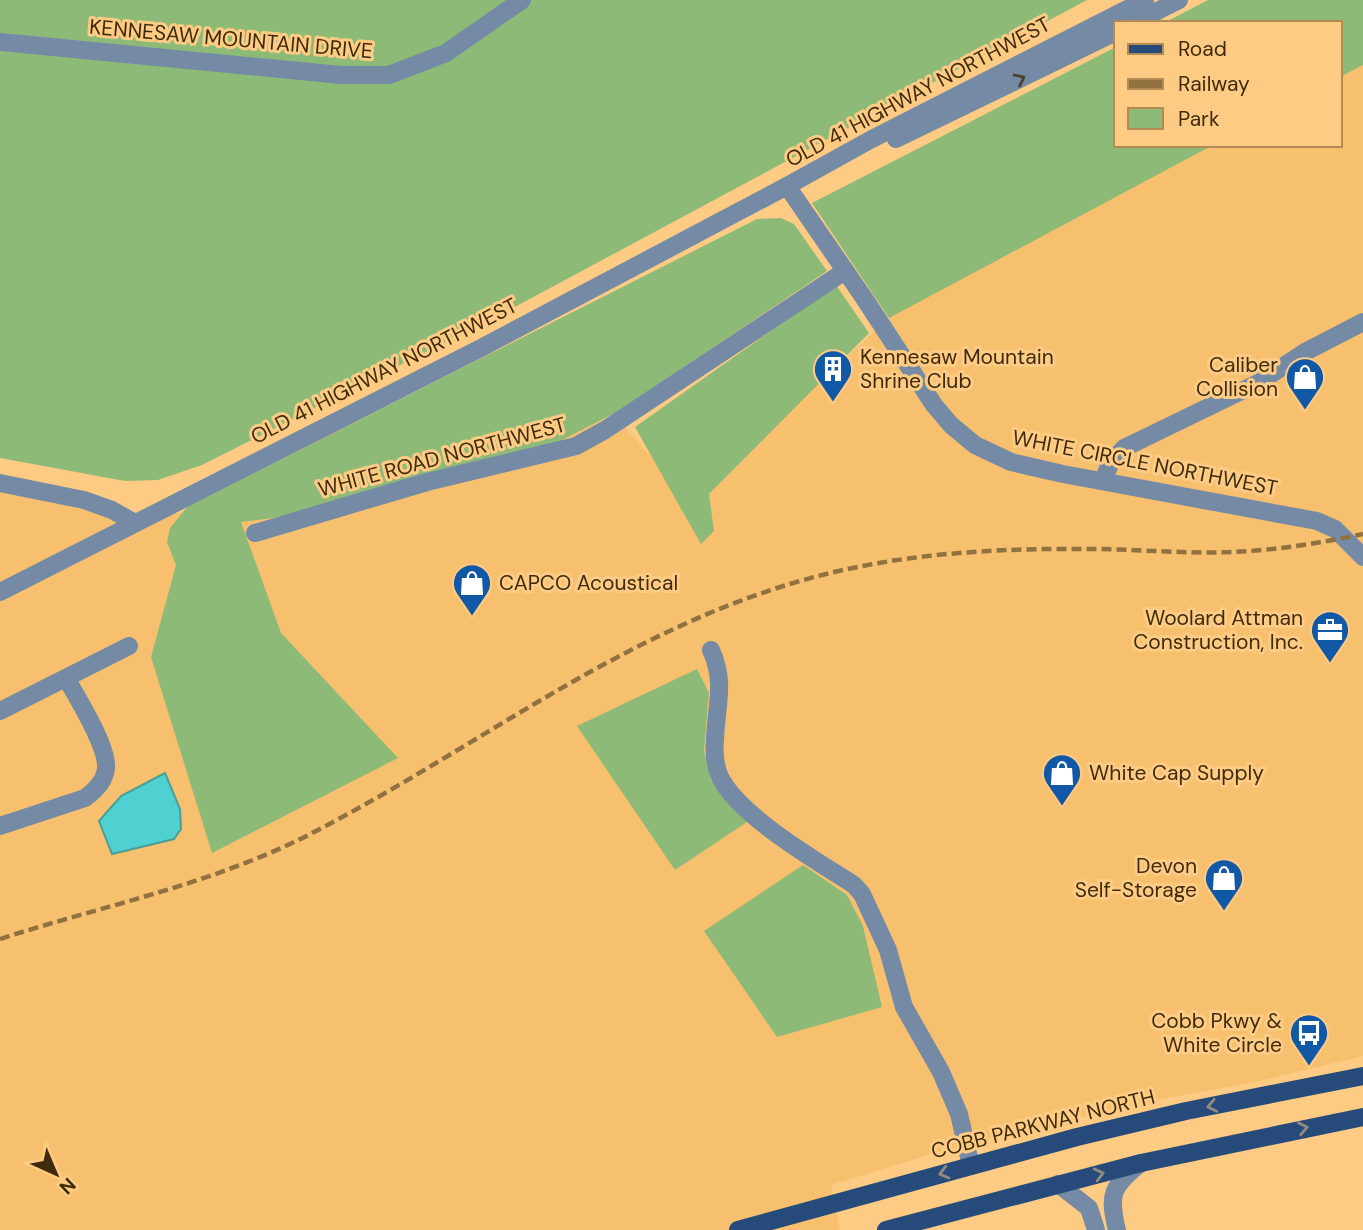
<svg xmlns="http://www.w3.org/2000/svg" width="1363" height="1230" viewBox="0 0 1363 1230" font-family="'DM Sans',sans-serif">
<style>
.built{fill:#f6c06f}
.green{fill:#8eba78}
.water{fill:#4fd1d1;stroke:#4a9f96;stroke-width:2}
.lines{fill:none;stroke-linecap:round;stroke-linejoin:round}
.minor{stroke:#758aa5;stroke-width:18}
.major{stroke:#264b7a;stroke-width:18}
.rail{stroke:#927140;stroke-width:4.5;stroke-dasharray:10 5;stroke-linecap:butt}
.oneway{stroke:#4c4332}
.oneway2{stroke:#928b7e}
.labels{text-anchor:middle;stroke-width:6;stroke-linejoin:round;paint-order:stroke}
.street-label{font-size:21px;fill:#3f2b0c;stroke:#fdcb83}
.poi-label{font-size:21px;fill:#3f2b0c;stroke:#fdcb83;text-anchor:end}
</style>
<rect width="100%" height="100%" fill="#fdcb83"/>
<!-- built -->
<path class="built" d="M 1363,60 L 1363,1056 L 1255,1082 L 1135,1104 L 935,1153 L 831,1185 L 840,1230 L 0,1230 L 0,485 L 133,513 L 329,513 L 615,416 L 691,502 L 889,318 L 1198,145 L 1340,145 L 1340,72 Z"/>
<!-- green -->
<g class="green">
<path d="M 0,0 L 1087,0 L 511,309 L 202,465 L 158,480 L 125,481 L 0,458 Z"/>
<path d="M 1208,0 L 1363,0 L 1363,65 L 1340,77 L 1340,23 L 1164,23 Z"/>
<path d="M 1116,47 L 1116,145 L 1213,145 L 889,318 L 812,203 Z"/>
<path d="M 781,218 L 794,224 L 827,271 L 617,412 L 560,441 L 325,505 L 273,518 L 241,522 L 281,633 L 398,758 L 212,853 L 151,657 L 176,565 L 167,542 L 170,528 L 187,507 L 757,219 Z"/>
<path d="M 836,285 L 869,333 L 709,494 L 714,531 L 701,544 L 635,427 Z"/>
<path d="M 697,669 L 709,693 L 704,751 L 711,780 L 747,822 L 675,870 L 577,726 Z"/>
<path d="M 803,865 L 847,895 L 863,926 L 882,1007 L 777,1037 L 704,931 Z"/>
</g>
<!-- water -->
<path class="water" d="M 165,773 L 180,809 L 181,829 L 174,839 L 112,854 L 99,821 L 121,796 Z"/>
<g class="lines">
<!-- minor -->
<g class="minor">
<path d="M 1134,23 L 1179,0"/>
<path d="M 0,42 L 341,75 L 389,75 L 446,53 L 522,0"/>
<path d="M 896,139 L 1116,32"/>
<path d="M 787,186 L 864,298 L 934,405 L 951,425 L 975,445 L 1011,462 L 1063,474 L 1317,521 L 1335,529 L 1363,557"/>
<path d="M 1103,480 L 1111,462 L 1124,448 L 1258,383 L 1305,352 L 1363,322"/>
<path d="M 0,483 L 84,500 L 112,510 L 135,523"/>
<path d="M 255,533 L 427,482 L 576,446 L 605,430 L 845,271"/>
<path d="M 0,592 L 479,349 L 787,186 L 870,140 L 1145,0"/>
<path d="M 711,650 C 726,683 716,705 715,740 C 714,751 715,766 720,777 C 739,816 817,861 854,885 L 862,894 L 888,950 L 904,1007 L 941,1072 L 959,1114 L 971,1166"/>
<path d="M 0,711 L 129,646"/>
<path d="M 0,826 L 85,798 C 96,790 105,781 106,768 C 108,747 77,697 66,678"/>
<path d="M 1058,1184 L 1089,1208 L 1096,1230"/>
<path d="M 1117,1230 C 1108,1194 1112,1186 1141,1163"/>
</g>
<!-- major -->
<g class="major">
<path d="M 738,1230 L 1077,1137 L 1186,1111 L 1363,1076"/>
<path d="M 886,1230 L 1141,1163 L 1363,1117"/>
</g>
<!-- rail -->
<path class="rail" d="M 0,939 C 105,905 218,883 316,831 C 478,747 622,632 800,581 C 893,554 991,548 1088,549 C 1136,549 1185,554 1233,552 C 1277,550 1321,543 1363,534"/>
</g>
<!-- one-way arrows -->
<defs><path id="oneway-chevron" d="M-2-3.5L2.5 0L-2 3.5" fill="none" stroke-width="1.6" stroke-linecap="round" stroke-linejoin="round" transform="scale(1.75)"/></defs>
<use class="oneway" href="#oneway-chevron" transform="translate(1020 79) rotate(-26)"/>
<g class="oneway2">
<use href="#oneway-chevron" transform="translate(1212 1106) rotate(168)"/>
<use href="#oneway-chevron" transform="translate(1303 1128) rotate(-11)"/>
<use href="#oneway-chevron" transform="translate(944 1173) rotate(165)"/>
<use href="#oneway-chevron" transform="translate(1099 1174) rotate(-14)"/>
</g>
<!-- icons -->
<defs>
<g id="building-pin" transform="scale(2.0125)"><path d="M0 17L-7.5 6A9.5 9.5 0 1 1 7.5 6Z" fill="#1158a7" stroke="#fdcb83"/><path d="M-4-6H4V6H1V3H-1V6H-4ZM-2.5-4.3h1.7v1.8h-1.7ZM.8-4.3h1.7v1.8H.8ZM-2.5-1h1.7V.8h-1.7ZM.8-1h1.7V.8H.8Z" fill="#fff"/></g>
<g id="shop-pin" transform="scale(2.0125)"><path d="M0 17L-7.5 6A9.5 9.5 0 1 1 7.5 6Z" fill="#1158a7" stroke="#fdcb83"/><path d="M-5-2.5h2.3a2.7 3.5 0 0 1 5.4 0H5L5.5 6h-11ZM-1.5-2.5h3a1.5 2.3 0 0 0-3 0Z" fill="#fff"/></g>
<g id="office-pin" transform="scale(2.0125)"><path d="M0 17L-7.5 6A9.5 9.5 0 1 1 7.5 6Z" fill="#1158a7" stroke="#fdcb83"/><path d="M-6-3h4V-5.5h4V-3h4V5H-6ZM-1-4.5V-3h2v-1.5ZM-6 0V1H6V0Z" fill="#fff"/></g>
<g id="bus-pin" transform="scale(2.0125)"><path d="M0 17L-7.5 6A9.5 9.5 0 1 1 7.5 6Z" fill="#1158a7" stroke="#fdcb83"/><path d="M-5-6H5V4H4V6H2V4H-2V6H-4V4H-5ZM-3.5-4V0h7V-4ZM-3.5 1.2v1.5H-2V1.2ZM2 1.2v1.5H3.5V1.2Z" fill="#fff"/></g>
</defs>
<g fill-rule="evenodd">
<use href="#building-pin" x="833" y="369"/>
<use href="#shop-pin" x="1305" y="377"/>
<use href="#shop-pin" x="472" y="583"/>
<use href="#office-pin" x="1330" y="630"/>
<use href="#shop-pin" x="1062" y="773"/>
<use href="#shop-pin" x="1224" y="878"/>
<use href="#bus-pin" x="1309" y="1033"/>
</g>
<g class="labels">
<!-- street labels -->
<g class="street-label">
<text transform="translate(231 39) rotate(5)" y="7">KENNESAW MOUNTAIN DRIVE</text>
<text transform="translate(918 92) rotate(-28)" y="7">OLD 41 HIGHWAY NORTHWEST</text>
<text transform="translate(384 371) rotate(-27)" y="7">OLD 41 HIGHWAY NORTHWEST</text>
<text transform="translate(442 457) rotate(-15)" y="7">WHITE ROAD NORTHWEST</text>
<text transform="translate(1145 463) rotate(11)" y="7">WHITE CIRCLE NORTHWEST</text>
<text transform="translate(1043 1124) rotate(-14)" y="7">COBB PARKWAY NORTH</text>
</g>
<!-- poi labels -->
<g class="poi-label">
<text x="860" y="364" text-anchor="start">Kennesaw Mountain<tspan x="860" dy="24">Shrine Club</tspan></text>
<text x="1278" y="372">Caliber<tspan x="1278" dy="24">Collision</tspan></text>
<text x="499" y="590" text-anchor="start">CAPCO Acoustical</text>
<text x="1303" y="625">Woolard Attman<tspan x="1303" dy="24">Construction, Inc.</tspan></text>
<text x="1089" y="780" text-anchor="start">White Cap Supply</text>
<text x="1197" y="873">Devon<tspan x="1197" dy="24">Self-Storage</tspan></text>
<text x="1282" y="1028">Cobb Pkwy &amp;<tspan x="1282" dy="24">White Circle</tspan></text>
</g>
</g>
<!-- legend -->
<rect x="1114" y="21" width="228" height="126" fill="#fdcb83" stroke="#b18b53" stroke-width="2"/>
<rect x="1128" y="44" width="35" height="10" fill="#264b7a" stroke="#b18b53" stroke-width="2"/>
<text x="1178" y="56" font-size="21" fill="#3f2b0c">Road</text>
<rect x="1128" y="79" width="35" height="10" fill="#927140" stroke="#b18b53" stroke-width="2"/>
<text x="1178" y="91" font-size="21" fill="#3f2b0c">Railway</text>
<rect x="1128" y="108" width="35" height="21" fill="#8eba78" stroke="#b18b53" stroke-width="2"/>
<text x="1178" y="126" font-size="21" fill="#3f2b0c">Park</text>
<!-- north arrow -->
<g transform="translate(56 1174) rotate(136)" stroke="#fdcb83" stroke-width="5" paint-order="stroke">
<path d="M0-5L12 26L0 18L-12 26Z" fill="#3f2b0c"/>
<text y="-10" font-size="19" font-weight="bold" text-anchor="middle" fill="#3f2b0c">N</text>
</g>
</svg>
